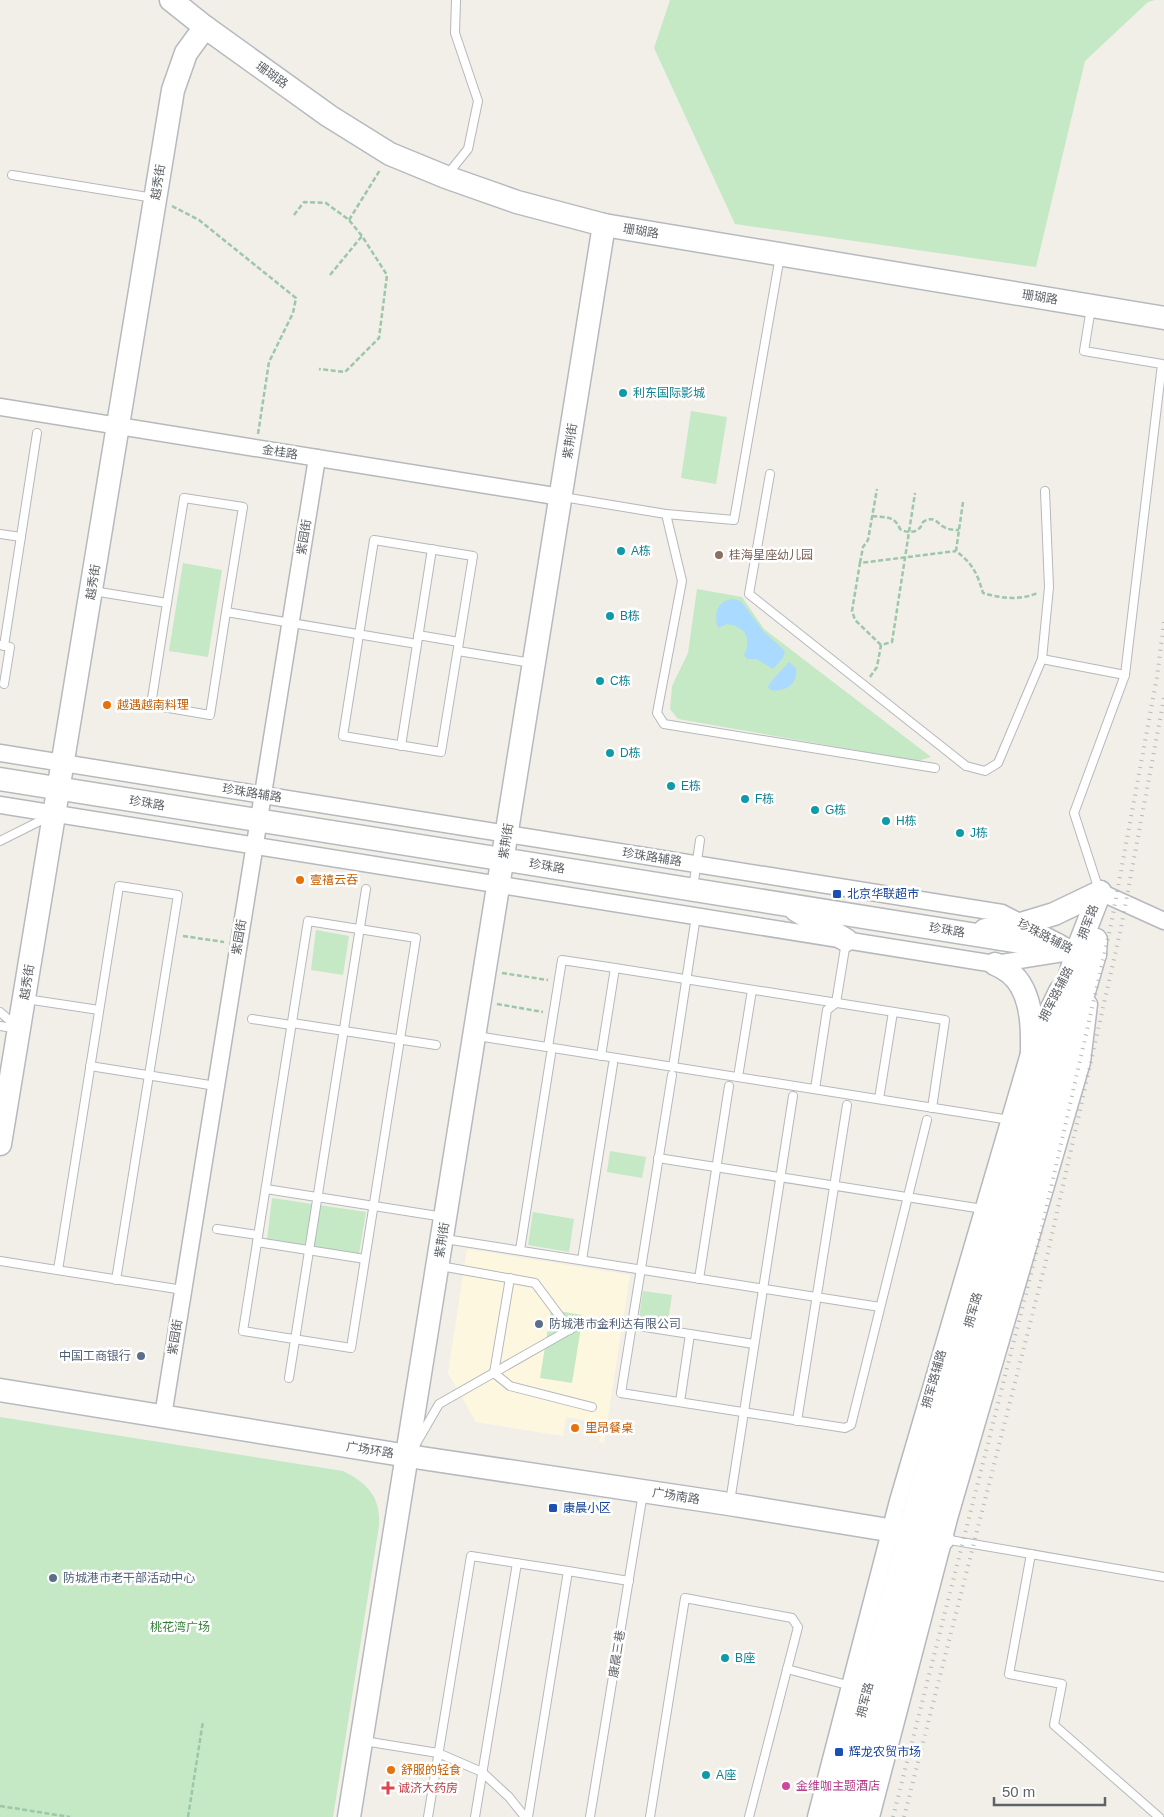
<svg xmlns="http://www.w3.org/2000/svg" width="1164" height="1817" viewBox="0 0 1164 1817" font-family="Arial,'Noto Sans SC',sans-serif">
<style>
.commercial{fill:#fef7e0}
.green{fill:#c5e8c5}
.water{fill:#aadaff}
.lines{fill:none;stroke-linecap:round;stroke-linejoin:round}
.lane-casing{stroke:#b5b8bc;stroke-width:10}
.street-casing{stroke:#b5b8bc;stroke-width:19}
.secondary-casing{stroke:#b6babf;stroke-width:25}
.path{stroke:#9cc7a9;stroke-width:2.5;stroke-dasharray:5 2.5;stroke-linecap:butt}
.lane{stroke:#fff;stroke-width:8}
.street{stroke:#fff;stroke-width:16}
.secondary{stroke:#fff;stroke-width:22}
.rail{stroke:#b6b7b8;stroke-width:4;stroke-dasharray:1 6;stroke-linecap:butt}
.culture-dot{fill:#0f9aa8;stroke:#fff;stroke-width:2}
.education-dot{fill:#8d6e63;stroke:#fff;stroke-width:2}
.food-dot{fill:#e8710a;stroke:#fff;stroke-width:2}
.transit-dot{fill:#1a4fb4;stroke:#fff;stroke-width:2}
.service-dot{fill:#5c6f8a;stroke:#fff;stroke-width:2}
.hotel-dot{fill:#d1479c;stroke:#fff;stroke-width:2}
.health-dot{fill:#e0444e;stroke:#fff;stroke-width:2}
.labels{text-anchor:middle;stroke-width:5;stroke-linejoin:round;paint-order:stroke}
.street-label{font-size:12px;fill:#5f6368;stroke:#fff}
.culture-label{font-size:12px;fill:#0d838f;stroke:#fff;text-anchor:start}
.education-label{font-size:12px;fill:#785e54;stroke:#fff;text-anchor:start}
.food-label{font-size:12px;fill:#c56008;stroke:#fff;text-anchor:start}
.transit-label{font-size:12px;fill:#164399;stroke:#fff;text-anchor:start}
.service-label{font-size:12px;fill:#4e5e75;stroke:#fff;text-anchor:start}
.park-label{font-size:12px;fill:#348238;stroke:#fff}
.hotel-label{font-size:12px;fill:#b23c85;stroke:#fff;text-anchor:start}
.health-label{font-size:12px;fill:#be3a42;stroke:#fff;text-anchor:start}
</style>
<rect width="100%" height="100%" fill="#f1efe8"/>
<!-- commercial -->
<path class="commercial" d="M 467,1249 L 630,1275 L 604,1443 L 599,1442 L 602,1423 L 566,1417 L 563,1436 L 476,1422 L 448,1373 Z"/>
<!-- green -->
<g class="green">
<path d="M 670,0 L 1155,0 L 1148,2 L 1085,61 L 1036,267 L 735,224 L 654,48 Z"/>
<path d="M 691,411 L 727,417 L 716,484 L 681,478 Z"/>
<path d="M 183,563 L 222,570 L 208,657 L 169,651 Z"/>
<path d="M 697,589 L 742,597 L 764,629 L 931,757 L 918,761 L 678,719 L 670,709 L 672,686 L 688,653 Z"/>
<path d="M 316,930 L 349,936 L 343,975 L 311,970 Z"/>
<path d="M 610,1151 L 646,1157 L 642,1178 L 607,1172 Z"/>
<path d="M 272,1198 L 366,1212 L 359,1254 L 267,1240 Z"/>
<path d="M 533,1212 L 574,1219 L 569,1252 L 528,1245 Z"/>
<path d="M 643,1291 L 672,1295 L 668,1322 L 639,1318 Z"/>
<path d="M 551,1310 L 583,1315 L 572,1383 L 540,1378 Z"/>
<path d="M 0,1417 L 343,1471 C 367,1483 381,1497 379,1526 L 333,1817 L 0,1817 Z"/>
</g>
<!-- water -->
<g class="water">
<path d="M 733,599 L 741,601 L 763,631 L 785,651 L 783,658 L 773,669 L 757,659 L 747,659 L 744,655 C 752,638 746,627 727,624 L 718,628 C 714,614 716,601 733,599 Z"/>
<path d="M 789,662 L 796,668 C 799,683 785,693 770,690 L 768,687 L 770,683 Z"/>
</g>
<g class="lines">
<!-- lane casing -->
<g class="lane-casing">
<g id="lane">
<path d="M 12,175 L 154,198"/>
<path d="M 447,175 L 468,149 L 478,101 L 455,33 L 456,0"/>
<path d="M 1091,308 L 1084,351 L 1162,364 L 1125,675 L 1074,813 L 1099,890"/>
<path d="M 770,474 L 749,594 L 966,766 L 985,771 L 998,763 L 1042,659 L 1125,675"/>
<path d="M 563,497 L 666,514 L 682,581 L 657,713 L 664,724 L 935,768"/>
<path d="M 666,514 L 734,520 L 780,256"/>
<path d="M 0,534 L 21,537"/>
<path d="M 374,540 L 473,556 L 441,752 L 343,736 Z"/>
<path d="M 93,591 L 167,603 L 151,705 L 210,715 L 226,612"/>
<path d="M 167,603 L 184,498 L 243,507 L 226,612 L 417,644"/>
<path d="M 418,635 L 459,642"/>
<path d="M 0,645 L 10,647 L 4,684"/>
<path d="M 4,646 L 37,433"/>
<path d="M 458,651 L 532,663"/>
<path d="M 1042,659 L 1049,587 L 1045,491"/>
<path d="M 401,746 L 432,549"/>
<path d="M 0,841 L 50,816"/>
<path d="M 693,888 L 700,840"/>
<path d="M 308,921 L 416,938 L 351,1348 L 243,1331 Z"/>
<path d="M 26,999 L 99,1010"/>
<path d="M 0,1012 L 16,1026"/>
<path d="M 252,1019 L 291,1025"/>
<path d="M 292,1023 L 436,1045"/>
<path d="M 0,1026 L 18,1029"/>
<path d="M 477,1036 L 1010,1120"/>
<path d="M 548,1047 L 562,960 L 615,968 L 945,1020 L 932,1108"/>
<path d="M 601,1056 L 615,968"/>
<path d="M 90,1066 L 216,1086"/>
<path d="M 673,1067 L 696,916"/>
<path d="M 672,1075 L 621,1393 L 845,1428 L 851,1425 L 927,1120"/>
<path d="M 738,1077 L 752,990"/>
<path d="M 815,1089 L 827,1010 L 836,1003 L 846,942"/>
<path d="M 879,1099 L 893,1012"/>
<path d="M 658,1158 L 983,1209"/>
<path d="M 266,1189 L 444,1217"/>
<path d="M 217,1229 L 258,1235"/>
<path d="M 445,1239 L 880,1307"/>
<path d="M 257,1242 L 365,1259"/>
<path d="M 520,1250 L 551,1054"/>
<path d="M 582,1260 L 613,1064"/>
<path d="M 0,1261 L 183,1290"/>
<path d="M 440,1266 L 535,1283 L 570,1330"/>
<path d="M 58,1270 L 119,886 L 178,895 L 116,1280"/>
<path d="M 510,1278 L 494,1373 L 510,1386 L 592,1407"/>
<path d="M 699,1279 L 729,1086"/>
<path d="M 632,1325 L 754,1344"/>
<path d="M 289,1378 L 366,889"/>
<path d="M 680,1402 L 690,1334"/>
<path d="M 797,1421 L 847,1105"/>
<path d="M 417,1442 L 439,1404 L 583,1322"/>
<path d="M 730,1502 L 793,1096"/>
<path d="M 944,1539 L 1164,1577"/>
<path d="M 1031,1554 L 1009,1674 L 1062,1684 L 1054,1725 L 1159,1817"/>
<path d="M 787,1669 L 851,1686"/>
<path d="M 364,1741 L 438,1753 L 482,1772 L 509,1797 L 525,1817"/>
<path d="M 428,1817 L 471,1556 L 568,1571"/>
<path d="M 475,1817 L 517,1563"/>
<path d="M 528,1817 L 568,1571 L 629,1581"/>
<path d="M 590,1817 L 643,1493"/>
<path d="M 650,1817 L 685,1598 L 792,1618 L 798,1627 L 749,1817"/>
</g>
</g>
<!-- street casing -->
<g class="street-casing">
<g id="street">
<path d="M 0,407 L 561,497"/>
<path d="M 0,753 L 1002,913 L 1062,944"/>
<path d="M 0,805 L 995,964 L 1063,953"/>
<path d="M 1100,892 L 1164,921"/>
<path d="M 163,1416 L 317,458"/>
<path d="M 816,1817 L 898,1501 L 1033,1040 L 1058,989"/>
<path d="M 871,1817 L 950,1515 L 1082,1062 L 1089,1004"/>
</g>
</g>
<!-- secondary casing -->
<g class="secondary-casing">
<g id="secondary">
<path d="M 171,0 L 205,27 L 329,116 L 390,154 L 446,177 L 517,202 L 604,225 L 1164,318"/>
<path d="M 0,779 L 1095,954"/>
<path d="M 796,910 L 846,940"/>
<path d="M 985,930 L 1021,924 L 1054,914 L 1100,892"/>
<path d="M 995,964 C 1000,966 1005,969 1009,972 C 1038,994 1032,1047 1031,1079"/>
<path d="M 0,1144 L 173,90 L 186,53 L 205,27"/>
<path d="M 0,1390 L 408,1456 L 729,1504 L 943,1539"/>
<path d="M 349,1817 L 604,225"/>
<path d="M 835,1817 L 916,1506 L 1077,951 L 1100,892"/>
<path d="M 853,1817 L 933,1510 L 1095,954 L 1096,940"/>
</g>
</g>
<!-- path -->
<g class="path">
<path d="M 172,206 L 199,220 L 296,298 L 293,313 L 269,362 L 258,434"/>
<path d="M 294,215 L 304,202 L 326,203 L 349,220 L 362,236 L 387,275 L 379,338 L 345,372 L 319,369"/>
<path d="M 349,220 L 380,170"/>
<path d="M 330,275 L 362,236"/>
<path d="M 963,502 L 956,551 C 973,564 977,573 983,593 C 1000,598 1020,601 1037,593"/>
<path d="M 872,516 C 886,518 894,515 900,529 C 908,534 920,533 923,522 C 936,514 937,525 946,528 C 950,530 955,530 959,530"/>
<path d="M 860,563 L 863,547 L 868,540 L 877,489"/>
<path d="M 881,645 L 855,620 L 852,611 L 860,563 L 956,551"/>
<path d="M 870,677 L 877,667 L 881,645 L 892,642 L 915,493"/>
<path d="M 183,936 L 224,942"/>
<path d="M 502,973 L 548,980"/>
<path d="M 497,1004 L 543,1012"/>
<path d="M 0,1806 L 70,1817"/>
<path d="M 188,1817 L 203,1721"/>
</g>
<!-- lane -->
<use href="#lane" class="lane"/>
<!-- street -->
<use href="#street" class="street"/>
<!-- secondary -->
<use href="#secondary" class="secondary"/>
<!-- rail -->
<g class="rail">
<path d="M 893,1817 L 1035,1258 L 1111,925 L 1157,677 L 1164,622"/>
<path d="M 904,1817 L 1046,1261 L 1121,928 L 1164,698"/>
</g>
</g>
<!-- markers -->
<g class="culture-dot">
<circle cx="623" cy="393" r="5"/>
<circle cx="621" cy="551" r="5"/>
<circle cx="610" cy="616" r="5"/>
<circle cx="600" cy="681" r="5"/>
<circle cx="610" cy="753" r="5"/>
<circle cx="671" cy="786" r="5"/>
<circle cx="745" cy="799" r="5"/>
<circle cx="815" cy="810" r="5"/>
<circle cx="886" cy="821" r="5"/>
<circle cx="960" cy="833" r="5"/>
<circle cx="725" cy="1658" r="5"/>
<circle cx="706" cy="1775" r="5"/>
</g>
<circle class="education-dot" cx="719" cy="555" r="5"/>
<g class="food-dot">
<circle cx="107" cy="705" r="5"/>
<circle cx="300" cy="880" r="5"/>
<circle cx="575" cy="1428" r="5"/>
<circle cx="391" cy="1770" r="5"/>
</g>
<g class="transit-dot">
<rect x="832" y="889" width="10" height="10" rx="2.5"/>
<rect x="548" y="1503" width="10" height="10" rx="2.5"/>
<rect x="834" y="1747" width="10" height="10" rx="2.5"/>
</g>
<g class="service-dot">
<circle cx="539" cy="1324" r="5"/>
<circle cx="141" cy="1356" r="5"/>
<circle cx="53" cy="1578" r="5"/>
</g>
<circle class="hotel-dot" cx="786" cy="1786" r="5"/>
<path class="health-dot" d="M385.5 1780.5h5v5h5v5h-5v5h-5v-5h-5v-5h5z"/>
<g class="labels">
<!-- street labels -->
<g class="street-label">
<text transform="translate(272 75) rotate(35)" y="4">珊瑚路</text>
<text transform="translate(158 182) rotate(-81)" y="4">越秀街</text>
<text transform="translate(641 231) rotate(9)" y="4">珊瑚路</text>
<text transform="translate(1040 297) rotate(9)" y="4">珊瑚路</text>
<text transform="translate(570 441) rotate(-81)" y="4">紫荆街</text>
<text transform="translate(280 452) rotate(9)" y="4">金桂路</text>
<text transform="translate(304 537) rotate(-81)" y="4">紫园街</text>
<text transform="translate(93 582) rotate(-81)" y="4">越秀街</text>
<text transform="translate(252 793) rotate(9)" y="4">珍珠路辅路</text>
<text transform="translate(147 803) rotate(9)" y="4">珍珠路</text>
<text transform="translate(506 841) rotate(-81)" y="4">紫荆街</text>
<text transform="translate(652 857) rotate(9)" y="4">珍珠路辅路</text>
<text transform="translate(547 866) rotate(9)" y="4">珍珠路</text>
<text transform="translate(1088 922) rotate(-69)" y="4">拥军路</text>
<text transform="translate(947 930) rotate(9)" y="4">珍珠路</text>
<text transform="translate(1045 936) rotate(27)" y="4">珍珠路辅路</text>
<text transform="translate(239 937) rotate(-81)" y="4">紫园街</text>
<text transform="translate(27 982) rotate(-81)" y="4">越秀街</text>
<text transform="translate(1056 994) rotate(-63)" y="4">拥军路辅路</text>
<text transform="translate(442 1240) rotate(-81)" y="4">紫荆街</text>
<text transform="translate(973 1310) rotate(-74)" y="4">拥军路</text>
<text transform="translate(175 1337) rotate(-81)" y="4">紫园街</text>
<text transform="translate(934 1379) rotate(-74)" y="4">拥军路辅路</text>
<text transform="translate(370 1450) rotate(9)" y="4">广场环路</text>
<text transform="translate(676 1496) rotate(9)" y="4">广场南路</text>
<text transform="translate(617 1654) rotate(-81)" y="4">康晨三巷</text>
<text transform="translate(865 1700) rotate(-76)" y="4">拥军路</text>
</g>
<!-- culture labels -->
<g class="culture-label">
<text x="633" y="397">利东国际影城</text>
<text x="631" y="555">A栋</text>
<text x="620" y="620">B栋</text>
<text x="610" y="685">C栋</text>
<text x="620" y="757">D栋</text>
<text x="681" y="790">E栋</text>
<text x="755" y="803">F栋</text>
<text x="825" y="814">G栋</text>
<text x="896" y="825">H栋</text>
<text x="970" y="837">J栋</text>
<text x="735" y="1662">B座</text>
<text x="716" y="1779">A座</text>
</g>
<!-- education labels -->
<g class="education-label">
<text x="729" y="559">桂海星座幼儿园</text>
</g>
<!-- food labels -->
<g class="food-label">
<text x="117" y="709">越遇越南料理</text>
<text x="310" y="884">壹禧云吞</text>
<text x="585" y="1432">里昂餐桌</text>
<text x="401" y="1774">舒服的轻食</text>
</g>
<!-- transit labels -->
<g class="transit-label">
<text x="847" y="898">北京华联超巿</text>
<text x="563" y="1512">康晨小区</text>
<text x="849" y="1756">辉龙农贸市场</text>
</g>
<!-- service labels -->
<g class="service-label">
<text x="549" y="1328">防城港市金利达有限公司</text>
<text x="131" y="1360" text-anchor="end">中国工商银行</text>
<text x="63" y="1582">防城港市老干部活动中心</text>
</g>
<!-- park labels -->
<g class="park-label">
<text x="180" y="1631">桃花湾广场</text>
</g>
<!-- hotel labels -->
<g class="hotel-label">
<text x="796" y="1790">金维咖主题酒店</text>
</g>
<!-- health labels -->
<g class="health-label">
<text x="398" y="1792">诚济大药房</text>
</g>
</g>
<!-- scale -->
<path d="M994 1797v8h111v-8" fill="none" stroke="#5f6368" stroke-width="2.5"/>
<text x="1002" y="1797" font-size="15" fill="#5f6368" stroke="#ffffff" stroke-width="4" paint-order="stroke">50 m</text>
</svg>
